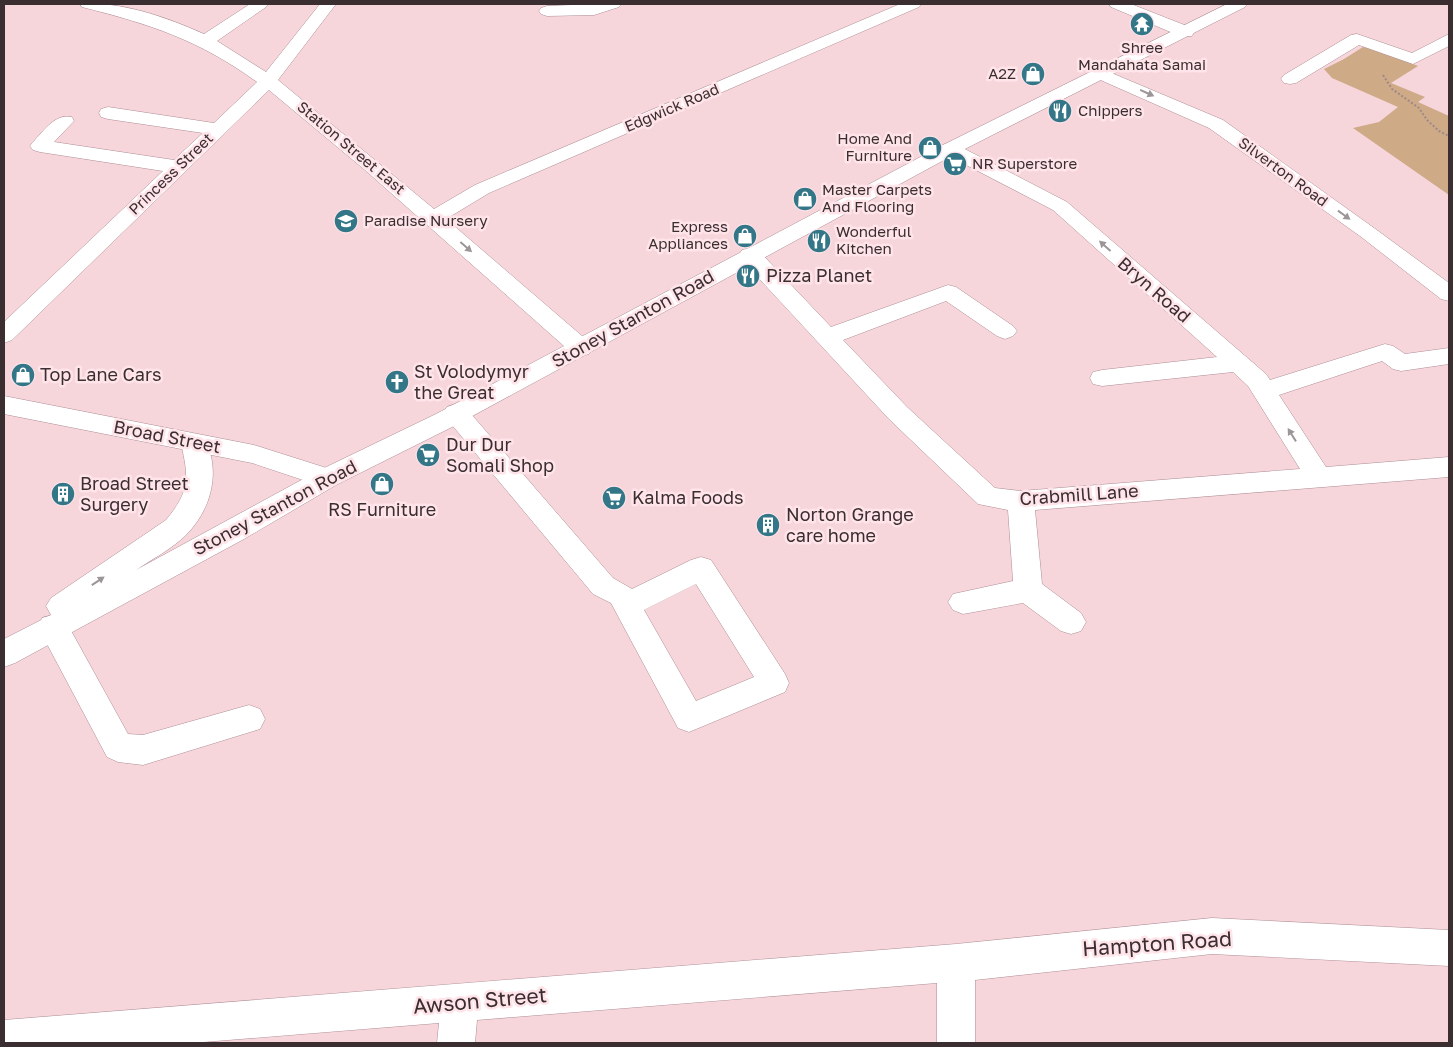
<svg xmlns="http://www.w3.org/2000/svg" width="1453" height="1047" viewBox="0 0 1453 1047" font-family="'Golos Text',sans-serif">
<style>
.green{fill:#ceaa87}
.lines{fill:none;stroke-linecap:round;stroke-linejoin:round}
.minor-casing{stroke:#ae8f95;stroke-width:1}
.major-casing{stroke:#ae8f95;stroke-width:1}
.path{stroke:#9f878b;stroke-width:2;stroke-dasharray:2 2;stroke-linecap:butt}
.minor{fill:#fff;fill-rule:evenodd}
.major{fill:#fff;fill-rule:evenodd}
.oneway{fill:#9c9698}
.labels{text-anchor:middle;stroke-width:5;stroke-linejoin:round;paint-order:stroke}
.far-poi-label{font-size:15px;fill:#3a2e30;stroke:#ffe4e9;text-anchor:start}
.far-street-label{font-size:15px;fill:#3a2e30;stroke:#ffe4e9}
.poi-label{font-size:18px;fill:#3a2e30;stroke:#ffe4e9;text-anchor:start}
.street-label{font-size:18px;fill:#3a2e30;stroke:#ffe4e9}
.near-street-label{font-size:21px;fill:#3a2e30;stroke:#ffe4e9}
</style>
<rect width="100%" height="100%" fill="#f6d5db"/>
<!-- green -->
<path class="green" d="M 1363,47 L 1374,49 L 1418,66 L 1391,83 L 1425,97 L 1418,102 L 1449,116 L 1449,195 L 1353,128 L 1379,122 L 1398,107 L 1332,78 L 1324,69 L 1344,59 Z"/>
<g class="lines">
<!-- minor casing -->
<g class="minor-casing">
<g id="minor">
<path d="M 80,4 C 121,1 166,17 204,34 L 250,4 L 268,4 L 266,7 L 217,41 L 266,72 L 320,4 L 336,4 L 278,80 L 434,209 L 475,185 L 900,4 L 921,4 L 919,7 L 489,193 L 446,219 L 589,342 L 593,348 L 589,354 L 581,356 L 573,354 L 365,170 L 269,90 L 12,340 L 4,343 L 4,322 L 163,171 L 40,152 L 33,150 L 30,146 L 33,142 C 44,131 55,113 72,117 L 74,121 L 54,142 L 174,160 L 203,133 L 108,119 L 101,117 L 99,113 L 101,109 L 108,107 L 214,123 L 257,82 C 199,40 150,24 82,7 Z"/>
<path d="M 597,4 L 621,4 L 619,7 L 594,15 L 547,16 L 541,14 L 539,11 L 541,8 L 547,6 Z"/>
<path d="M 1109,4 L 1131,4 L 1192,28 L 1194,32 L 1192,36 L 1180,36 L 1111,7 Z"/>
<path d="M 1357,34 L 1412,53 L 1449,34 L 1449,46 L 1413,64 L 1359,45 L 1296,83 L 1290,84 L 1284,83 L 1281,79 L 1284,75 L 1351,35 Z"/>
<path d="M 1102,69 L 1223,120 L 1374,228 L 1449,283 L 1449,301 L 1441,299 L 1360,236 L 1209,128 L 1096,78 L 1093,74 L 1096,70 Z"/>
<path d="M 950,143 L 957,145 L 1067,202 L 1266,374 L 1270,380 L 1385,344 L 1393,346 L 1405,354 L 1449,348 L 1449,364 L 1401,371 L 1393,369 L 1382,361 L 1279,395 L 1326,467 L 1449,457 L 1449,477 L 1035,510 L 1042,584 L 1081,613 L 1086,622 L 1081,631 L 1071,634 L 1061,631 L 1023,603 L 963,614 L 953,610 L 948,602 L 953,594 L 1013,581 L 1008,510 L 978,504 L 889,419 L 742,260 L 739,255 L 742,250 L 750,248 L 758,250 L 831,327 L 948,285 L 956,287 L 1013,326 L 1017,331 L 1013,336 L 1005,339 L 997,336 L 946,301 L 843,340 L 907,407 L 995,488 L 1021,491 L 1300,469 L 1248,386 L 1233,372 L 1102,386 L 1093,384 L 1090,378 L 1093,372 L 1102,370 L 1217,357 L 1053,210 L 943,153 L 940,149 L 943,145 Z"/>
<path d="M 4,396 L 254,445 L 336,471 L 340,478 L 336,485 L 327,488 L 252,463 L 4,414 Z"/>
<path d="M 456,404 L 465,407 L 613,578 L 632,589 L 691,560 L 701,557 L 711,560 L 785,674 L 789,683 L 785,692 L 689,732 L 678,728 L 611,603 L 593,594 L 447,419 L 443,413 L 447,407 ZM 696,584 L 754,677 L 696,701 L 644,610 Z"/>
<path d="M 53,615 L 64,618 L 128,734 L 143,735 L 249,705 L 260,709 L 265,719 L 260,729 L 143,765 L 118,762 L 107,757 L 38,627 L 42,618 Z"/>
<path d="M 1212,918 L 1449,930 L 1449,966 L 1212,954 L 975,980 L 975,1043 L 937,1043 L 937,983 L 477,1020 L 475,1043 L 437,1043 L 439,1023 L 191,1043 L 4,1043 L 4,1020 L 956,944 Z"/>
</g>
</g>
<!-- major casing -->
<g class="major-casing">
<path id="major" d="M 1227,4 L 1247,4 L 1245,7 L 957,153 L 454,426 L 336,485 L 244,539 L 15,663 L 4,667 L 4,639 L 51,615 L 46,606 L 51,598 L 166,520 C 190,491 189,479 181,443 L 185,436 L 194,434 L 203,436 C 222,469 212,509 186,535 C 172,549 152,559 136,570 L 318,471 L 436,414 L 943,145 Z"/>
</g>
<!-- path -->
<path class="path" d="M 1383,75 L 1392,89 L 1419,108 L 1427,120 L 1439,131 L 1449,136"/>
<!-- minor -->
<use href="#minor" class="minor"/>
<!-- major -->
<use href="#major" class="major"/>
</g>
<!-- one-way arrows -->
<defs><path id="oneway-solid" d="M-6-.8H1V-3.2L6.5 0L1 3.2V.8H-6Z" transform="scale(1.25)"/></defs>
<g class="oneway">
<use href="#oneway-solid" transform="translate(1147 93) rotate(24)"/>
<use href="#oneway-solid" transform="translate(1344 215) rotate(36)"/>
<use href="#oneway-solid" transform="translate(1105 246) rotate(-138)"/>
<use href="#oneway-solid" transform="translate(466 247) rotate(41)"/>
<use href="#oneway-solid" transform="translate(1292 435) rotate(-122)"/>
<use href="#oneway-solid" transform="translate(98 581) rotate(-34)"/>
</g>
<!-- icons -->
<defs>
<g id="temple-disc" transform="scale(1.25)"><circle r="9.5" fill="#337687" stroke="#ffe4e9"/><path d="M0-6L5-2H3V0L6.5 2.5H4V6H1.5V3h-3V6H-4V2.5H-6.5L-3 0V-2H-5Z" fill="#fff"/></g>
<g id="shop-disc" transform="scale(1.25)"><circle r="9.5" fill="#337687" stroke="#ffe4e9"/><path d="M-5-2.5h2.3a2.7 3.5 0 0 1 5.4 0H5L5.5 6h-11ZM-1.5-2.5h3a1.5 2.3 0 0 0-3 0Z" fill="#fff"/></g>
<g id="restaurant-disc" transform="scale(1.25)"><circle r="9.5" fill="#337687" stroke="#ffe4e9"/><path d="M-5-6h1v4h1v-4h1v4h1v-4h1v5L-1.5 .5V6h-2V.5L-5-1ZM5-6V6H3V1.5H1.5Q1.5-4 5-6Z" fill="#fff"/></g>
<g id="supermarket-disc" transform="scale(1.25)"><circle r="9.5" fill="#337687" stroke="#ffe4e9"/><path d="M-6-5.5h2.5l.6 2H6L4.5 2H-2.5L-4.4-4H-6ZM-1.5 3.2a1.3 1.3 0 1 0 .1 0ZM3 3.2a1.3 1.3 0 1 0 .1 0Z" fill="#fff"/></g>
<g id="school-disc" transform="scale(1.25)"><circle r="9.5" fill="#337687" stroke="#ffe4e9"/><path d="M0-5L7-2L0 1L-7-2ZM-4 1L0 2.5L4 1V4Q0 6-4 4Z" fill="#fff"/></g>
<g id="church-disc" transform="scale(1.25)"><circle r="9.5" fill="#337687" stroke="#ffe4e9"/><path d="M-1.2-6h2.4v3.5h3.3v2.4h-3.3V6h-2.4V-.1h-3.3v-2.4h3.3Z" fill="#fff"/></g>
<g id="building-disc" transform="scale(1.25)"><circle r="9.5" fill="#337687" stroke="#ffe4e9"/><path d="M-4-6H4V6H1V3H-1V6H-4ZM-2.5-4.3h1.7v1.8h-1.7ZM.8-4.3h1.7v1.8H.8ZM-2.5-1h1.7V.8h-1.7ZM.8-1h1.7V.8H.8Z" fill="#fff"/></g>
</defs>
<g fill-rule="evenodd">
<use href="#temple-disc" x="1142" y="24"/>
<use href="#shop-disc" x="1033" y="74"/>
<use href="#restaurant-disc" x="1060" y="111"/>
<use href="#shop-disc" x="930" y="148"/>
<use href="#supermarket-disc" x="955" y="164"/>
<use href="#shop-disc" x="805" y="199"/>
<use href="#school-disc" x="346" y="221"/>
<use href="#shop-disc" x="745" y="236"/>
<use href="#restaurant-disc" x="819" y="241"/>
<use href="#restaurant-disc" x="748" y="276"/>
<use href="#shop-disc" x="23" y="375"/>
<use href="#church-disc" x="397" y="382"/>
<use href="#supermarket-disc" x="428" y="455"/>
<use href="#shop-disc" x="382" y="484"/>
<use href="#building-disc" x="63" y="494"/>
<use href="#supermarket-disc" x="614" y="498"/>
<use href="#building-disc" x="768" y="525"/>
</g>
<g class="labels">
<!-- far-poi labels -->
<g class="far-poi-label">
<text x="1142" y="53" text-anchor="middle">Shree<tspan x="1142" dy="17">Mandahata Samai</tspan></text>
<text x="1016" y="79" text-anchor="end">A2Z</text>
<text x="1078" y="116">Chippers</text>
<text x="912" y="144" text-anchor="end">Home And<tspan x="912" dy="17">Furniture</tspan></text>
<text x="972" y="169">NR Superstore</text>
<text x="822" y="195">Master Carpets<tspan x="822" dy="17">And Flooring</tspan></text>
<text x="364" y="226">Paradise Nursery</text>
<text x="728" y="232" text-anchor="end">Express<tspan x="728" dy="17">Appliances</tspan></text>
<text x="836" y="237">Wonderful<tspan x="836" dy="17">Kitchen</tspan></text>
</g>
<!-- far-street labels -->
<g class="far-street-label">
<text transform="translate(672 108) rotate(-23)" y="5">Edgwick Road</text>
<text transform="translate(351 148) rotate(40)" y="5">Station Street East</text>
<text transform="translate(1283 172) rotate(36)" y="5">Silverton Road</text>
<text transform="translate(171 174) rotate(-44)" y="5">Princess Street</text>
</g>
<!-- poi labels -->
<g class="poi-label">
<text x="766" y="282">Pizza Planet</text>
<text x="414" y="378">St Volodymyr<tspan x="414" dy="21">the Great</tspan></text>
<text x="40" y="381">Top Lane Cars</text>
<text x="446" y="451">Dur Dur<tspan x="446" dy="21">Somali Shop</tspan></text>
<text x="80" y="490">Broad Street<tspan x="80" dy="21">Surgery</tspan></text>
<text x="632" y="504">Kalma Foods</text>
<text x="382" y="516" text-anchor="middle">RS Furniture</text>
<text x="786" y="521">Norton Grange<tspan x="786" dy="21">care home</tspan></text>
</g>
<!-- street labels -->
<g class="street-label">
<text transform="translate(1154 290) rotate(41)" y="6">Bryn Road</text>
<text transform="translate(633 319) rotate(-29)" y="6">Stoney Stanton Road</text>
<text transform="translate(167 437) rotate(11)" y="6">Broad Street</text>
<text transform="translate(1079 495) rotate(-4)" y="6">Crabmill Lane</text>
<text transform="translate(275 508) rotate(-28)" y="6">Stoney Stanton Road</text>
</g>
<!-- near-street labels -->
<g class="near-street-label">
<text transform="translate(1157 944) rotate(-4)" y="7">Hampton Road</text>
<text transform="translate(480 1001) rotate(-5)" y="7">Awson Street</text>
</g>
</g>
<!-- border -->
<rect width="1453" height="1047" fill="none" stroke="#3a2e30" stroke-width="10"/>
</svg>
